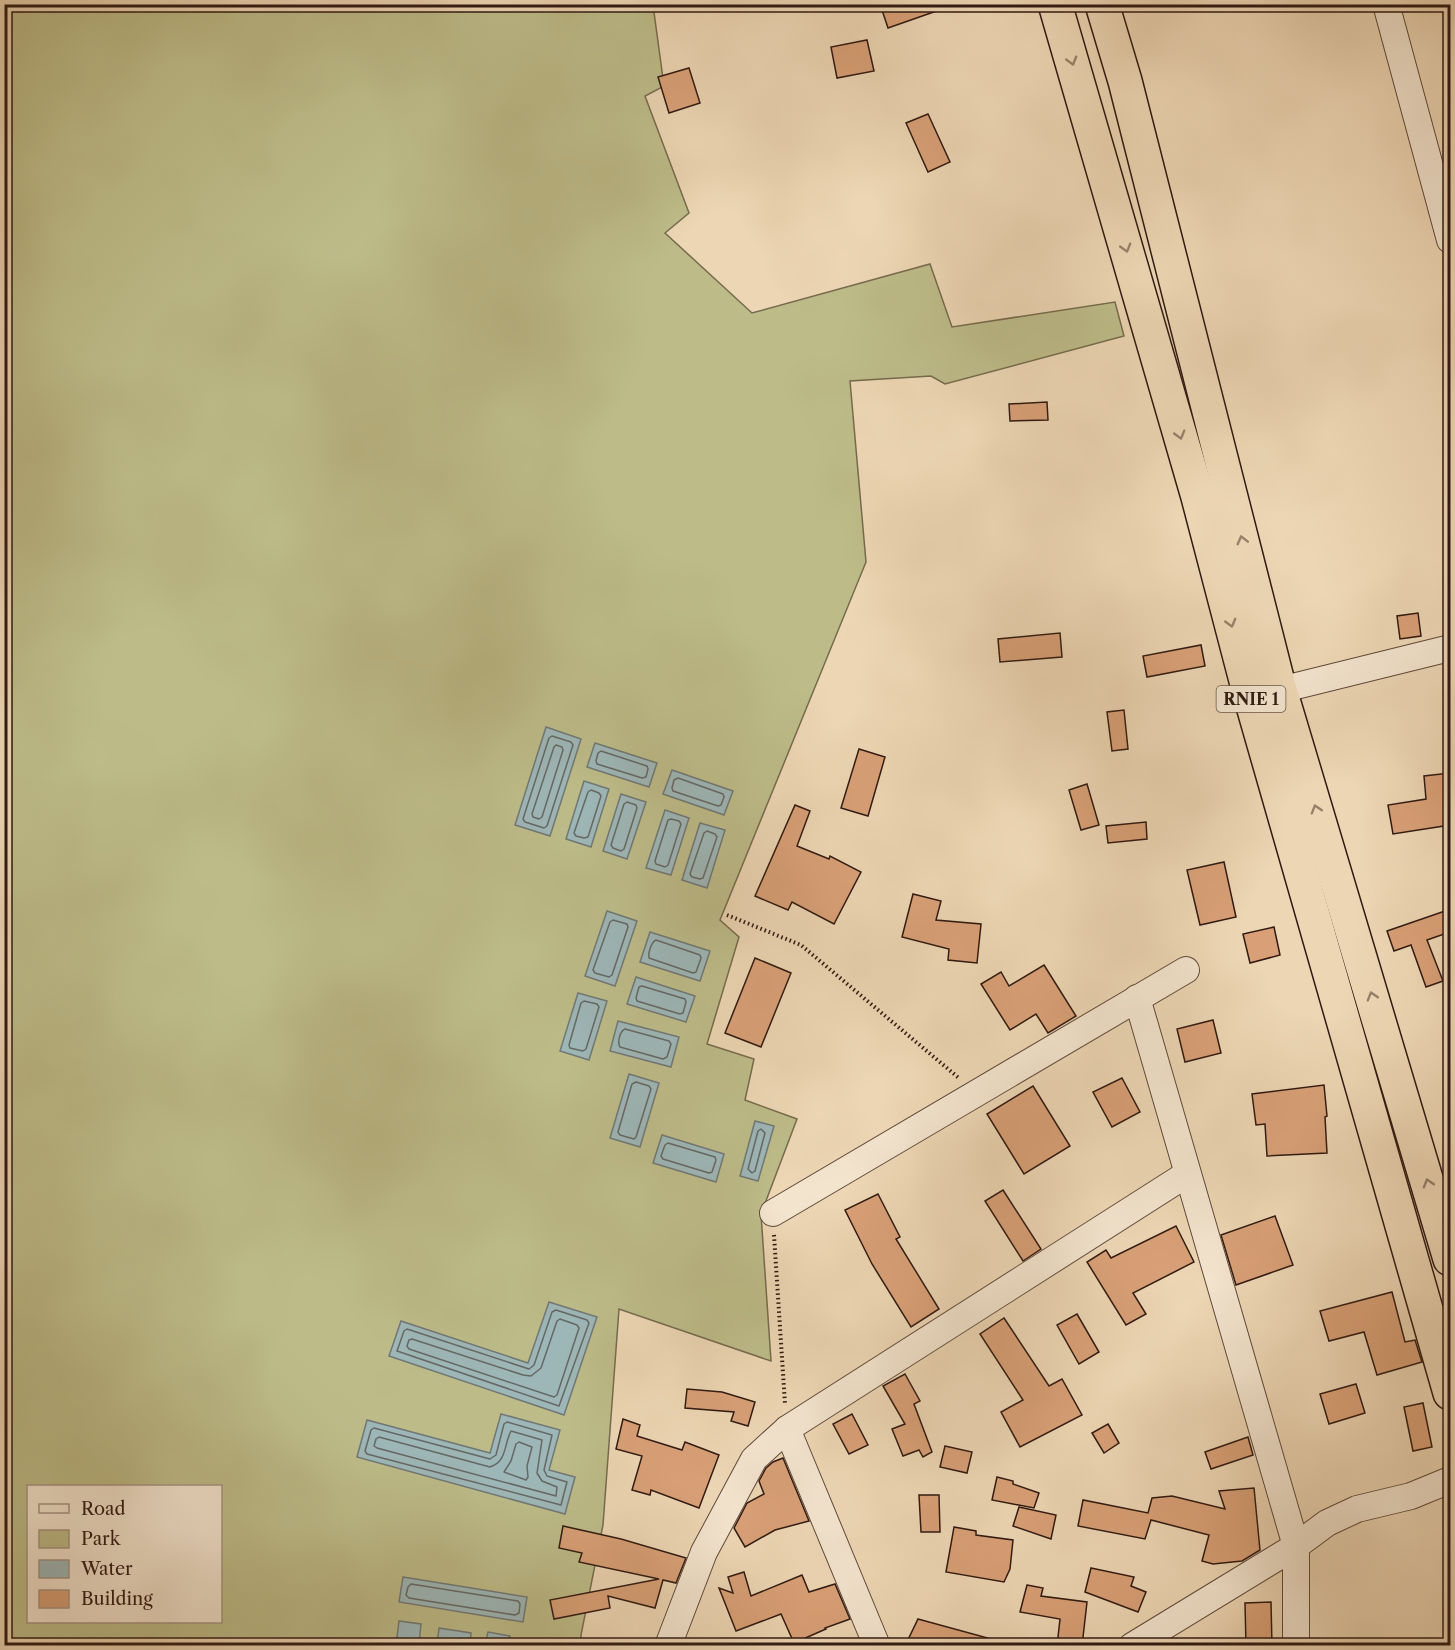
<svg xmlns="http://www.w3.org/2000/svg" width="1455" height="1650" viewBox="0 0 1455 1650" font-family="'Libre Caslon Text',serif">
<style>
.green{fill:#bdbc89;stroke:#766b4e;stroke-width:1.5;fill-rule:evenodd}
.water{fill:#9db7b8;stroke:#717876;stroke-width:1.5}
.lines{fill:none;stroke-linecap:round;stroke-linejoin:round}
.shore{stroke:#666865;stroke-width:1.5}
.building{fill:#d9a077;stroke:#301a12;stroke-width:1.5}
.minor-casing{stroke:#5f493a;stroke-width:28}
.trunk-casing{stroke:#301a12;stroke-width:36}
.path{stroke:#301a12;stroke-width:4;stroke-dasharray:1.5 3;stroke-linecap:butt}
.minor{stroke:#f3e4ce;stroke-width:26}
.trunk{stroke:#edd6b4;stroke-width:33}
.oneway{stroke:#98816b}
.labels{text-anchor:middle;stroke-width:5;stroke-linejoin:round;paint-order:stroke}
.shield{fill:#f3e4ce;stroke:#6a574a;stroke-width:1.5}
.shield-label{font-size:16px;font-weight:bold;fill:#301a12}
</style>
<rect width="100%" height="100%" fill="#edd6b4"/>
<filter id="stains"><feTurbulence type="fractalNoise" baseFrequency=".00333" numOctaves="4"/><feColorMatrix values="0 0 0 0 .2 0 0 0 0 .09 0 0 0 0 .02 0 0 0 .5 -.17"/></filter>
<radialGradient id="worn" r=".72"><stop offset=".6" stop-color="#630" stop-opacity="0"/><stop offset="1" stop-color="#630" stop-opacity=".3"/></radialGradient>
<!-- green -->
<path class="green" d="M 5,5 L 653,5 L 664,86 L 645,96 L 689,213 L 665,233 L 752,313 L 930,264 L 952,327 L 1115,302 L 1124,336 L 945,384 L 931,376 L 850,381 L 866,562 L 720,920 L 739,937 L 707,1044 L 754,1059 L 745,1100 L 797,1119 L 761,1214 L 771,1361 L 619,1309 L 603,1525 L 581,1635 L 581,1645 L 5,1646 ZM 28,1486 L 220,1486 L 220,1622 L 28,1622 Z"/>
<!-- water -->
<g class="water">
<path d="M 546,727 L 581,739 L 550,836 L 515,825 Z"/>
<path d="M 595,743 L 657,763 L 649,787 L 587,767 Z"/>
<path d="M 672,770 L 733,791 L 724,815 L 663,794 Z"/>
<path d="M 584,781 L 609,789 L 591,847 L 566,839 Z"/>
<path d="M 621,794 L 646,802 L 627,859 L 603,851 Z"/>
<path d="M 665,810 L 689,818 L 671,875 L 646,868 Z"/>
<path d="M 700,823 L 725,830 L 707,888 L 682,880 Z"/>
<path d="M 607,911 L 637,921 L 615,986 L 585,976 Z"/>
<path d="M 650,932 L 710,951 L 700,981 L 640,962 Z"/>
<path d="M 636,977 L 695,996 L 686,1022 L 627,1004 Z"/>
<path d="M 578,993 L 607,1001 L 589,1060 L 560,1051 Z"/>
<path d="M 618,1021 L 679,1037 L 671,1067 L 610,1051 Z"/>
<path d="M 629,1074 L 659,1083 L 640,1147 L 610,1138 Z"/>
<path d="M 755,1121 L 774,1126 L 758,1181 L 740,1176 Z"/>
<path d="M 662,1135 L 724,1154 L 716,1182 L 653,1163 Z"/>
<path d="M 549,1302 L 597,1317 L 564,1415 L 389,1356 L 401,1321 L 528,1363 Z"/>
<path d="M 501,1414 L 560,1430 L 549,1470 L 575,1477 L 565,1514 L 357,1457 L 367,1420 L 490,1453 Z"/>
<path d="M 403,1577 L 527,1597 L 523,1622 L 399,1602 Z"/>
<path d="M 399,1621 L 421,1624 L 419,1645 L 396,1645 Z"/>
<path d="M 439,1628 L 471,1633 L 470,1645 L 437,1645 Z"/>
<path d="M 488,1632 L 510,1636 L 508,1645 L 485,1645 Z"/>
</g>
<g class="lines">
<!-- shore -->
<g class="shore">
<path d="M 552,736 L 571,742 L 573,745 L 547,826 L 544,828 L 525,822 L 523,819 L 549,738 Z"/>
<path d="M 556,745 L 562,747 L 563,750 L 542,817 L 539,819 L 533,817 L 532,814 L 554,747 Z"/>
<path d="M 601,751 L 647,766 L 648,769 L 646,777 L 642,778 L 597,764 L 596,761 L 598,753 Z"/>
<path d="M 678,778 L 723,794 L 724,797 L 721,805 L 718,806 L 673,791 L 672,788 L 674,780 Z"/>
<path d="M 591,790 L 599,793 L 601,796 L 588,837 L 584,838 L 576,836 L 574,833 L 588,792 Z"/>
<path d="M 627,802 L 636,805 L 637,808 L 624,849 L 621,851 L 613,848 L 611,845 L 624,804 Z"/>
<path d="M 671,819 L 679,821 L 681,824 L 668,865 L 665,867 L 656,864 L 655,861 L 668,820 Z"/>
<path d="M 707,831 L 715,834 L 717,837 L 703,878 L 700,879 L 692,877 L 690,874 L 704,833 Z"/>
<path d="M 613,920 L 627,924 L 628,927 L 612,975 L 609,977 L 595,973 L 593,970 L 610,922 Z"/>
<path d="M 656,940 L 700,955 L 701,958 L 696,972 L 693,973 L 649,958 C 648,954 651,942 656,940 Z"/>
<path d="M 642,986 L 685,999 L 686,1002 L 683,1013 L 680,1014 L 637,1001 L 636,998 L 639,987 Z"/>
<path d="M 584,1001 L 597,1004 L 599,1007 L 586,1049 L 583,1051 L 570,1048 L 569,1045 L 581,1003 Z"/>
<path d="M 625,1029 L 669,1041 L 671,1044 L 667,1057 L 663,1059 L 620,1047 C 617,1042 620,1031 625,1029 Z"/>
<path d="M 636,1082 L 649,1086 L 651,1089 L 636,1137 L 634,1139 L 620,1135 L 618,1132 L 632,1084 Z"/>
<path d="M 761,1129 L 765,1133 L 755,1171 L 752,1173 L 748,1169 L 758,1131 Z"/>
<path d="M 668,1143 L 715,1157 L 716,1160 L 712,1172 L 709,1173 L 663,1159 L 661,1156 L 665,1145 Z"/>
<path d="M 556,1310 L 587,1320 L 589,1323 L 559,1406 L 397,1351 L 404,1331 L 407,1329 L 529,1369 L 534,1365 L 552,1312 Z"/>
<path d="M 560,1319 L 577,1325 L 579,1328 L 557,1395 L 554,1397 L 409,1349 L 407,1346 L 409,1340 L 412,1339 L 523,1375 L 531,1376 L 541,1368 L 557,1321 Z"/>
<path d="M 507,1422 L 552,1435 L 544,1470 L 547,1476 L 567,1482 L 561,1505 L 367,1454 L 365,1451 L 371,1430 L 374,1428 L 490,1459 L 496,1455 L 504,1424 Z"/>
<path d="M 511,1431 L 542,1440 L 537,1473 L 542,1481 L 557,1487 L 556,1496 L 377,1448 L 374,1446 L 376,1439 L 379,1437 L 490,1467 C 507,1462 504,1444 511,1431 Z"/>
<path d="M 519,1442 L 532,1447 L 527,1466 L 528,1477 L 526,1480 L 504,1472 L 511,1461 L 516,1444 Z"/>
<path d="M 411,1584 L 518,1601 L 520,1604 L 519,1613 L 515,1615 L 409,1598 L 406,1595 L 408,1587 Z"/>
</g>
</g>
<!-- building -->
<g class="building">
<path d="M 880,4 L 947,4 L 948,7 L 888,28 Z"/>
<path d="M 867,40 L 874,71 L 837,78 L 831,47 Z"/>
<path d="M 689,68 L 700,103 L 669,113 L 658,77 Z"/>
<path d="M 928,114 L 950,162 L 928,172 L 906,123 Z"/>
<path d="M 1047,402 L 1048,420 L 1010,421 L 1009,404 Z"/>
<path d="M 1418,613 L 1421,636 L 1400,639 L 1397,616 Z"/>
<path d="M 1060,633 L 1062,657 L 1000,662 L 998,639 Z"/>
<path d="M 1201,645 L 1205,666 L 1147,677 L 1143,656 Z"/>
<path d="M 1124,710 L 1128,749 L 1112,751 L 1107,712 Z"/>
<path d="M 859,749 L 885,757 L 868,816 L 841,808 Z"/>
<path d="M 1450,773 L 1450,825 L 1393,834 L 1388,805 L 1426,799 L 1424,776 Z"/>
<path d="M 1087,784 L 1099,825 L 1081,830 L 1069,790 Z"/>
<path d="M 795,805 L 810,811 L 797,846 L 829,859 L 830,856 L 861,872 L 834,924 L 792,902 L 788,910 L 755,896 Z"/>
<path d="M 1146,822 L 1147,839 L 1108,843 L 1106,826 Z"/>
<path d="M 1224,862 L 1236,917 L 1200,925 L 1187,870 Z"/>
<path d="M 913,894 L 941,901 L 936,920 L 981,924 L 977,963 L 948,960 L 949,949 L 902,937 Z"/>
<path d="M 1445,911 L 1450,932 L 1427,940 L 1443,981 L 1426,987 L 1411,945 L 1394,951 L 1387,931 Z"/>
<path d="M 1274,927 L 1280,955 L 1250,963 L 1243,934 Z"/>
<path d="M 755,958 L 791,973 L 761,1047 L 725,1033 Z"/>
<path d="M 1044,965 L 1076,1016 L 1048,1033 L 1036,1014 L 1010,1030 L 981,984 L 1001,972 L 1009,986 Z"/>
<path d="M 1213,1020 L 1221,1053 L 1185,1062 L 1177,1029 Z"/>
<path d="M 1122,1078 L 1140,1112 L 1112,1127 L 1093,1092 Z"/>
<path d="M 1324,1085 L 1327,1116 L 1325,1117 L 1327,1153 L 1267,1156 L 1265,1124 L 1256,1125 L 1252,1094 Z"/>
<path d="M 1033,1086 L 1070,1146 L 1024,1174 L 987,1114 Z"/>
<path d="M 1003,1190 L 1041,1249 L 1023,1261 L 985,1201 Z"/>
<path d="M 878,1194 L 900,1237 L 896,1239 L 939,1309 L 911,1327 L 872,1264 L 845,1210 Z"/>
<path d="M 1275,1216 L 1293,1265 L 1236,1285 L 1221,1235 Z"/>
<path d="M 1176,1226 L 1194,1262 L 1133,1293 L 1146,1314 L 1126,1325 L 1087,1262 L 1106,1250 L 1111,1258 Z"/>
<path d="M 1392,1292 L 1405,1342 L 1415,1340 L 1422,1362 L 1377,1375 L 1364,1332 L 1329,1341 L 1320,1311 Z"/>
<path d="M 1077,1314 L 1099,1352 L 1079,1364 L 1057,1325 Z"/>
<path d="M 1004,1318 L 1049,1386 L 1062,1379 L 1082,1415 L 1020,1447 L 1001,1412 L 1023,1400 L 980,1334 Z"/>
<path d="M 905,1374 L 920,1401 L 914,1404 L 932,1452 L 923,1457 L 919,1450 L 903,1456 L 892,1429 L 905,1424 L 883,1386 Z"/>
<path d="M 1356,1384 L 1365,1413 L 1329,1424 L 1320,1394 Z"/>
<path d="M 687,1389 L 722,1392 L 755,1402 L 748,1426 L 731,1421 L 734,1412 L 685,1408 Z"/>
<path d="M 1423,1403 L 1432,1447 L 1413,1451 L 1404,1407 Z"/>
<path d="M 852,1414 L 868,1445 L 849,1454 L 833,1424 Z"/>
<path d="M 623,1419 L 640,1425 L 637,1436 L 682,1450 L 685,1442 L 719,1455 L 699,1508 L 651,1490 L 650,1495 L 632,1490 L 642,1456 L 616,1449 Z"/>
<path d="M 1108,1424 L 1119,1443 L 1104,1453 L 1092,1433 Z"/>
<path d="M 1248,1437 L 1253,1455 L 1211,1469 L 1205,1452 Z"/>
<path d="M 945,1446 L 972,1452 L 967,1473 L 940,1467 Z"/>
<path d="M 783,1458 L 809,1521 L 775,1530 L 745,1547 L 734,1528 L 747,1503 L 764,1494 L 759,1481 L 766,1468 L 773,1462 Z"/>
<path d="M 997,1477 L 1013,1481 L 1013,1484 L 1039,1493 L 1034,1508 L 992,1500 Z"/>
<path d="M 1254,1488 L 1260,1550 L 1242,1561 L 1213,1564 L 1202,1561 L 1209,1535 L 1151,1520 L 1145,1539 L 1078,1526 L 1083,1500 L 1148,1513 L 1152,1498 L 1172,1496 L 1225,1509 L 1219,1491 Z"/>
<path d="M 919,1495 L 939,1495 L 940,1532 L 921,1532 Z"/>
<path d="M 1019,1507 L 1056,1515 L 1051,1539 L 1013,1526 Z"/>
<path d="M 563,1526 L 621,1539 L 686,1558 L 676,1583 L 663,1580 L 655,1608 L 608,1596 L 610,1608 L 554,1619 L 550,1600 L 659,1579 L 579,1562 L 582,1553 L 559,1548 Z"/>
<path d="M 954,1527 L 976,1531 L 976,1535 L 1013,1540 L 1010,1569 L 1004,1582 L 946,1572 Z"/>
<path d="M 1091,1568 L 1134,1577 L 1131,1586 L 1146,1592 L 1138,1612 L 1085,1592 Z"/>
<path d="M 744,1572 L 751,1596 L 802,1575 L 809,1592 L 835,1584 L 850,1619 L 825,1628 L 826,1629 L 794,1643 L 781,1614 L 736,1631 L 719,1588 L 733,1593 L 728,1577 Z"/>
<path d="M 1027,1585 L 1043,1588 L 1041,1596 L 1087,1602 L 1082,1646 L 1057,1646 L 1060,1619 L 1020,1612 Z"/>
<path d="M 1271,1602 L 1272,1646 L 1246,1646 L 1245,1603 Z"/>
<path d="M 918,1619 L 995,1640 L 994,1646 L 905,1646 Z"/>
</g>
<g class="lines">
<!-- minor casing -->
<g class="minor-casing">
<g id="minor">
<path d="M 1386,4 L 1450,240"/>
<path d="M 1280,690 L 1450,648"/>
<path d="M 1137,998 L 1296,1546 L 1296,1646"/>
<path d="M 773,1213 L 1186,970"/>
<path d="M 787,1429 L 877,1646"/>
<path d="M 668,1646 L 704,1552 L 754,1459 L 787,1429 L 1187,1174"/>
<path d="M 1132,1646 L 1296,1546 L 1327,1523 L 1357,1509 L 1411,1496 L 1450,1480"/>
</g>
</g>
<!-- trunk casing -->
<g class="trunk-casing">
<g id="trunk">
<path d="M 1055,4 L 1198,497 L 1249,692 L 1450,1393"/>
<path d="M 1102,4 L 1125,81 L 1280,690 L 1450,1259"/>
</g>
</g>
<!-- path -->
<g class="path">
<path d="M 727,915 L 801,945 L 960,1079"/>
<path d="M 774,1235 L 785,1404"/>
</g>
<!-- minor -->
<use href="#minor" class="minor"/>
<!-- trunk -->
<use href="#trunk" class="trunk"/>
</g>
<!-- one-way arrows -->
<defs><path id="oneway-chevron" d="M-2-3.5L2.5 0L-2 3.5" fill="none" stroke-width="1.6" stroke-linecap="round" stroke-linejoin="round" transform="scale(1.5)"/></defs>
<g class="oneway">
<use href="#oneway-chevron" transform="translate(1072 61) rotate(74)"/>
<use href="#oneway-chevron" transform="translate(1126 248) rotate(74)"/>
<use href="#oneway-chevron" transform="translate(1180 435) rotate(74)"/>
<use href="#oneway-chevron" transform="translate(1242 540) rotate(-104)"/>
<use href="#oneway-chevron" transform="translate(1231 623) rotate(75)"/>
<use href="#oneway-chevron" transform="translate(1316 809) rotate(-107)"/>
<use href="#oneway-chevron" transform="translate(1372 996) rotate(-107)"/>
<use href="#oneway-chevron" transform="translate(1428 1183) rotate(-107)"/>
</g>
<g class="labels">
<!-- shield labels -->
<rect class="shield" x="1216.5" y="686" width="69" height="26" rx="4.5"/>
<g class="shield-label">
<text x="1251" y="705">RNIE 1</text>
</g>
</g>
<!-- margin -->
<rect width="1455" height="1650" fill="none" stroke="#edd6b4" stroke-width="24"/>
<rect x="6" y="6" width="1443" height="1638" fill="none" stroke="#301a12" stroke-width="3"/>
<rect x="12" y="12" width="1431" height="1626" fill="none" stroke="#301a12" stroke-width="1.5"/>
<!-- legend -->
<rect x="27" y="1485" width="195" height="138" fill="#f3e4ce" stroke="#a59383" stroke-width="1.5"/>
<rect x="39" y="1504" width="30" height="9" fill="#f3e4ce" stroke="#a59383" stroke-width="1.5"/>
<text x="81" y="1515" font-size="18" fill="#301a12">Road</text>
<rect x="39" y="1530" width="30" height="18" fill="#bdbc89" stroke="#a59383" stroke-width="1.5"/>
<text x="81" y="1545" font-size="18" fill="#301a12">Park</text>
<rect x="39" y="1560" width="30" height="18" fill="#9db7b8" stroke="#a59383" stroke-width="1.5"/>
<text x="81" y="1575" font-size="18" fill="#301a12">Water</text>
<rect x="39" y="1590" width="30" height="18" fill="#d9a077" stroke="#a59383" stroke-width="1.5"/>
<text x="81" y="1605" font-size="18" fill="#301a12">Building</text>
<rect width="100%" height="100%" filter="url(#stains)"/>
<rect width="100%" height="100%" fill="url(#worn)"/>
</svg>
